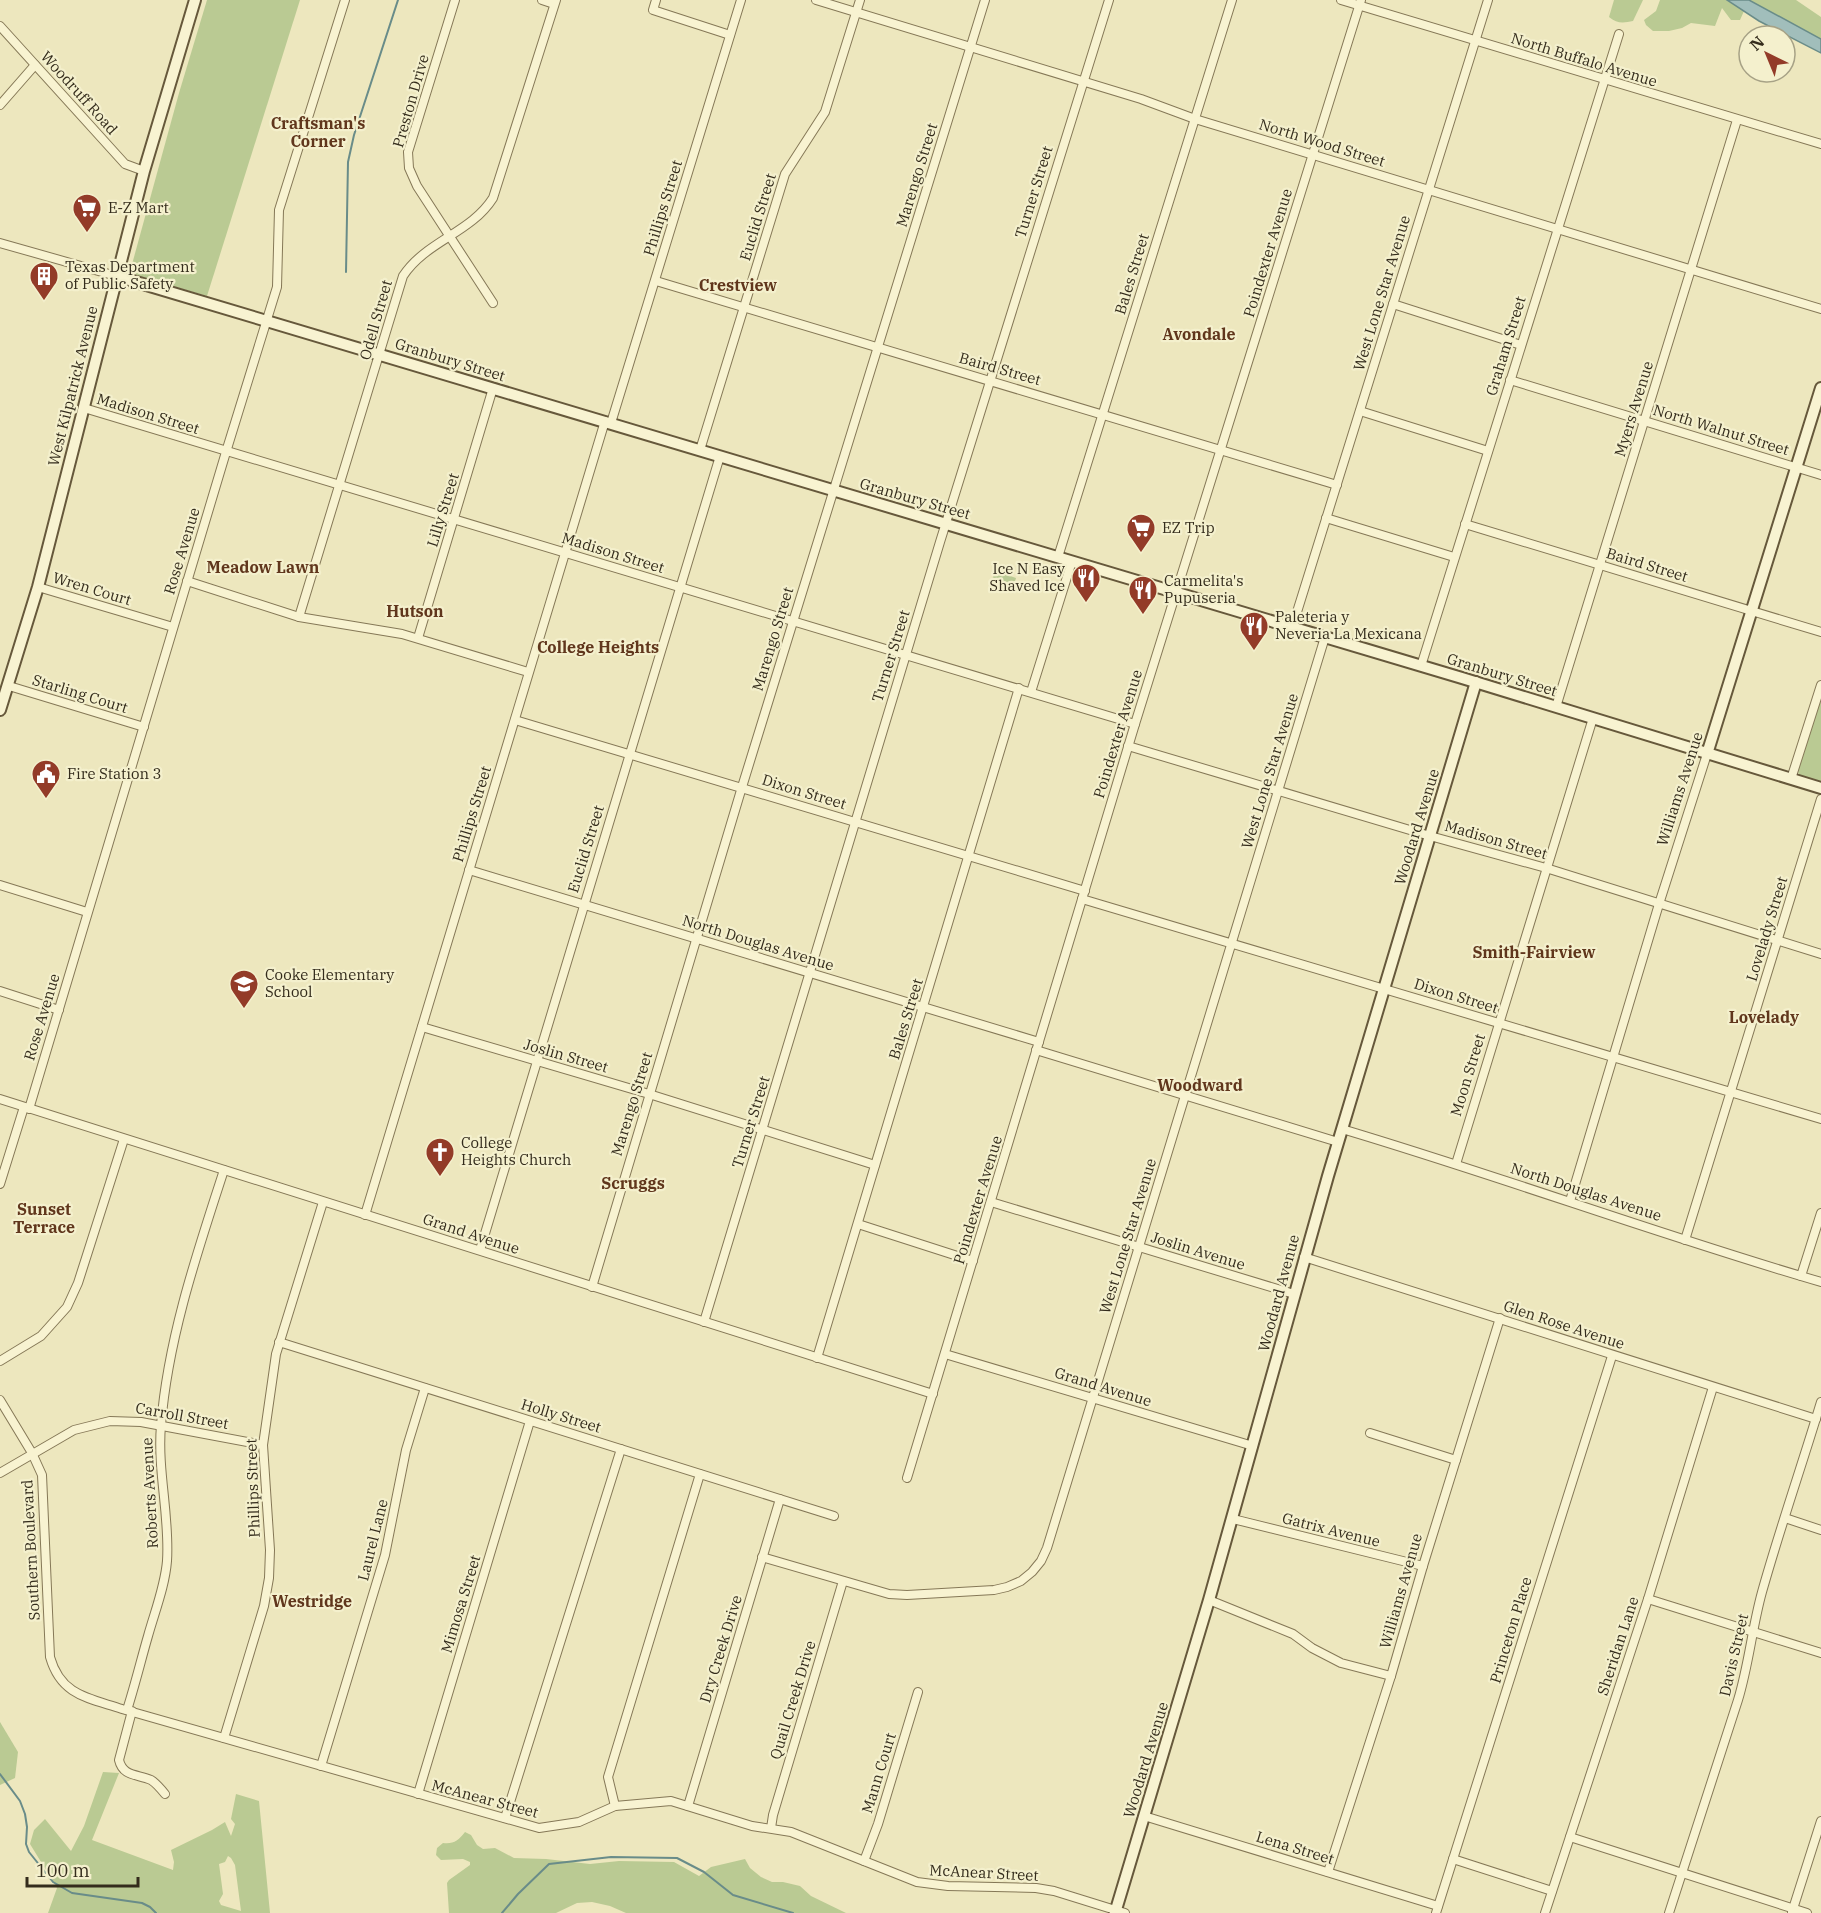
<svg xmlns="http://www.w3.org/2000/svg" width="1821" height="1913" viewBox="0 0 1821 1913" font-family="'IBM Plex Serif',serif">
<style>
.green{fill:#baca93;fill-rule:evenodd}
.water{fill:#a1bebb;stroke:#698c89;stroke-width:1.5}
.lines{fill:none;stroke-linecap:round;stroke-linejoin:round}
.stream{stroke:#698c89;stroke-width:2}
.street-casing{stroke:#857857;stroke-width:10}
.secondary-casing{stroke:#66583b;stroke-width:14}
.street{stroke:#f8f3d1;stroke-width:8}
.secondary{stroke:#f8f3d1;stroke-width:10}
.labels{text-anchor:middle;stroke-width:4.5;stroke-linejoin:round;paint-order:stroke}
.street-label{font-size:15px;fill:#342c1c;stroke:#f4f0cd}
.poi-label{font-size:15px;fill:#342c1c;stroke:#f4f0cd;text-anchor:start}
.neighbourhood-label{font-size:16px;font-weight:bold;fill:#60361c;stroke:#f4f0cd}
</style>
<rect width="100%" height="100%" fill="#ede7be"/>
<!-- green -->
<g class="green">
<path d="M 207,0 L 300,0 L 207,296 L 138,276 L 131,271 L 131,268 L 179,93 Z"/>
<path d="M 1614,0 L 1643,0 L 1633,21 C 1624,23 1617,24 1609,17 Z"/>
<path d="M 1660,0 L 1727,0 L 1744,11 L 1740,20 L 1731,20 L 1722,8 L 1715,26 L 1691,23 L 1682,28 L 1669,31 L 1653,31 L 1646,25 L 1644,20 L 1656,11 Z"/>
<path d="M 1749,0 L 1796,0 L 1821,17 L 1821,39 Z"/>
<path d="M 995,571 L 1016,578 L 1012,593 L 990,586 Z"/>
<path d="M 1821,698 L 1821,782 L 1800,776 L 1798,772 Z"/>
<path d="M 0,1722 L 18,1752 L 15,1778 L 0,1785 Z"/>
<path d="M 103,1772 L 119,1773 L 92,1840 L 173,1870 L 174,1862 L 171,1850 L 212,1830 L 225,1822 L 231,1836 L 235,1824 L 231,1819 L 236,1794 L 259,1801 L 270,1913 L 48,1913 L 57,1888 L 30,1844 L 34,1830 L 45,1819 L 71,1851 L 84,1826 ZM 228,1856 L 231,1858 L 235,1865 L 241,1911 L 221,1905 L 219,1901 L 223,1894 L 219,1864 L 225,1862 Z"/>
<path d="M 465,1832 L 471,1835 L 477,1845 L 483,1849 L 495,1848 L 514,1858 L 546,1859 L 590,1864 L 619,1861 L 674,1862 L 699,1876 L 711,1867 L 745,1859 L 750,1868 L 761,1877 L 772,1882 L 783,1882 L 800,1886 L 811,1896 L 846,1913 L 626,1913 L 610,1906 L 592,1902 L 577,1903 L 556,1913 L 449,1913 L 447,1883 L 449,1880 L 470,1865 L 470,1862 L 463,1859 L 441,1860 L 436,1855 L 437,1848 L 443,1843 C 454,1844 458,1841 465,1832 Z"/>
</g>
<!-- water -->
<path class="water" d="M 1727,0 L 1749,0 L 1821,39 L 1821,53 L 1759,21 Z"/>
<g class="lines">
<!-- stream -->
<g class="stream">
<path d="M 346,272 L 348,162 L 354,135 L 398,0"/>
<path d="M 0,1774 L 20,1801 L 25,1814 L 27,1827 L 26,1844 L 29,1852 L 53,1882 L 72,1893 L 142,1903 L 150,1907 L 156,1913"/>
<path d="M 502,1913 L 518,1894 L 549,1864 L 611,1857 L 677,1858 L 704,1872 L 733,1895 L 793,1913"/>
</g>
<!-- street casing -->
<g class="street-casing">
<g id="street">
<path d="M 455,0 L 408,152 L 409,168 L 417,186 L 493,303"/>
<path d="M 542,0 L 554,4"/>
<path d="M 656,0 L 653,10 L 730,35"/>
<path d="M 816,0 L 1141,99 L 1195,119 L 1821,309"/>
<path d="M 1341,0 L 1821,144"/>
<path d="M 0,26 L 125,164 L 144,171"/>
<path d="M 0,105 L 35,65"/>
<path d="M 0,243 L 116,276"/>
<path d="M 656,281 L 1337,485"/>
<path d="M 1393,304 L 1521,345"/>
<path d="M 1510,380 L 1821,475"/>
<path d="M 84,408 C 434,516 786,616 1135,724"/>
<path d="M 1360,411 L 1488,451"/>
<path d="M 611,423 L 741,0"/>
<path d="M 700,450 L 785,174 L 825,112 L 860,0"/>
<path d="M 1326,518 L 1454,557"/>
<path d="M 1465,524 L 1821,632"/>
<path d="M 1058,557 L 1232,0"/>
<path d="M 187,581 L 299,617 L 402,634 L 528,672"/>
<path d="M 38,587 L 173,627"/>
<path d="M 299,617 L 403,276 C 426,241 471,233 493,198 L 556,0"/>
<path d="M 1292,628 L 1488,0"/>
<path d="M 418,638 L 493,388"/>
<path d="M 1421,666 L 1619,34"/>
<path d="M 9,686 L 144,727"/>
<path d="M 1031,692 L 1072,561"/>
<path d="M 1556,707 L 1737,120"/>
<path d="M 515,720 L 1085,891"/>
<path d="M 1128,746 L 1430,836 L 1546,868 L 1821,954"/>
<path d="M 1791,779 L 1821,685"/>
<path d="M 469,870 L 1039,1042"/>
<path d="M 0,885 L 87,912"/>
<path d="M 1082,899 L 1821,1119"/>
<path d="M 0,991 L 59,1010"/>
<path d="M 422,1027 L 649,1094 L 875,1165"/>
<path d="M 1036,1050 L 1338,1142"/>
<path d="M 0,1099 L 933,1394"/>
<path d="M 29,1109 L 226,452 L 277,287 L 279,210 L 345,0"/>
<path d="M 1342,1129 C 1503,1177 1660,1235 1821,1282"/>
<path d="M 1456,1164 L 1593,718"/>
<path d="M 0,1184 L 24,1107"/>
<path d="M 1570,1201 L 1659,904 L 1707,754"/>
<path d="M 991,1202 L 1294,1294"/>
<path d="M 365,1215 L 605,421"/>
<path d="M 858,1224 L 973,1261"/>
<path d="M 1685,1240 L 1821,799"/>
<path d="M 480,1250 L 720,456"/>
<path d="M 1304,1257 L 1816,1419"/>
<path d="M 1801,1276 L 1821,1213"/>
<path d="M 592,1287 L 742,787 L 985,0"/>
<path d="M 704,1322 L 940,542 L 1109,0"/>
<path d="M 279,1342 L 834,1516"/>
<path d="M 945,1354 L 1253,1446"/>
<path d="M 817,1358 L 1019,688"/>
<path d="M 0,1361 L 41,1336 L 67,1307 L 78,1283 L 124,1139"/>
<path d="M 0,1400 L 32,1453 L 42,1475 L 50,1657 C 61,1696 89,1698 122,1709 L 539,1828 L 579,1822 L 615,1806 L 671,1801 L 752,1826 L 791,1832 L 917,1882 L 948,1886 L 1036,1888 L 1054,1891 L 1125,1913"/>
<path d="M 1370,1433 L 1456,1460"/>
<path d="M 0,1473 L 74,1430 L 110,1421 L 141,1422 L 263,1445"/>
<path d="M 907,1478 L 1135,724 L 1361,0"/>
<path d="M 1785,1518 L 1821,1530"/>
<path d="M 1233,1519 L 1423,1566"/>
<path d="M 762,1557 L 889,1594 L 907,1595 L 994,1590 L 1007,1587 L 1021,1581 L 1032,1572 L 1041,1561 L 1047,1548 L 1325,637"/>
<path d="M 1648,1599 L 1821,1653"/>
<path d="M 1209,1600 L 1293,1634 L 1312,1648 L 1341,1663 L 1391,1676"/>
<path d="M 127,1710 C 135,1685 141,1660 148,1636 C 155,1611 165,1586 167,1561 C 170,1516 157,1471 161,1425 C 168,1338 197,1253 224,1170"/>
<path d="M 132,1711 L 119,1760 C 123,1777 138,1774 151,1780 C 156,1783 161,1789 165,1794"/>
<path d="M 224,1738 L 264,1606 L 269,1578 L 270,1550 L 263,1445 L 276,1354 L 323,1202"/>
<path d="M 321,1766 L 385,1555 L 406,1450 L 425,1388"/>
<path d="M 418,1794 L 530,1421"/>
<path d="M 615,1806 L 608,1777 L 700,1474"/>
<path d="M 688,1806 L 780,1499"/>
<path d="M 1144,1816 L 1438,1906"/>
<path d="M 505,1818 L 621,1449"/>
<path d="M 771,1828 L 773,1815 L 843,1581"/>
<path d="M 1570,1837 L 1807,1913"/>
<path d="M 1453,1859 L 1552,1891"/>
<path d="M 864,1861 L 878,1824 L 918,1692"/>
<path d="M 1328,1872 L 1391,1676 L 1423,1566 L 1500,1318"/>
<path d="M 1792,1912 L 1821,1821"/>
<path d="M 1436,1913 L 1612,1356"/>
<path d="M 1545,1913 L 1648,1599 L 1713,1387"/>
<path d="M 1669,1913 L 1738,1700 C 1749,1664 1752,1628 1762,1592 C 1780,1528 1802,1465 1821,1402"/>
</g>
</g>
<!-- secondary casing -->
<g class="secondary-casing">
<g id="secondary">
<path d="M 116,276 L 1462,678 L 1821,788"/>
<path d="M 0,710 L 38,587 L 144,171 L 195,0"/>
<path d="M 1707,754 L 1821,388"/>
<path d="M 1115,1913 L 1209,1600 L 1328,1176 L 1476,682"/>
</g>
</g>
<!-- street -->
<use href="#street" class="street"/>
<!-- secondary -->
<use href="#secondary" class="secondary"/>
</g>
<!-- icons -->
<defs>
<g id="supermarket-pin" transform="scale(1.5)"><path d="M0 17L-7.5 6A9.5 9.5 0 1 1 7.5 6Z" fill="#933b28" stroke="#f4f0cd"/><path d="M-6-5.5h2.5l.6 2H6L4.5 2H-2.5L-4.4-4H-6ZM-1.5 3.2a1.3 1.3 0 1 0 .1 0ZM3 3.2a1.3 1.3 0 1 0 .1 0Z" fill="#fff"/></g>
<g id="building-pin" transform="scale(1.5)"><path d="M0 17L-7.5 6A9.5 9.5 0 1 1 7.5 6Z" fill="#933b28" stroke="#f4f0cd"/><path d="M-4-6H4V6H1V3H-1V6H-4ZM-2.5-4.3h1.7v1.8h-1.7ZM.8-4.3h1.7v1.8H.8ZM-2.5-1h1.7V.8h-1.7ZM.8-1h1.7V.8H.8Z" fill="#fff"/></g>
<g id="restaurant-pin" transform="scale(1.5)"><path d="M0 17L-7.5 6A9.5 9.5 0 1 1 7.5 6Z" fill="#933b28" stroke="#f4f0cd"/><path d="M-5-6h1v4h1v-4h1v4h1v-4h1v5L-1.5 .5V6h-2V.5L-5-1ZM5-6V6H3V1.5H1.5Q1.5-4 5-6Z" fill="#fff"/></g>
<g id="civic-pin" transform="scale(1.5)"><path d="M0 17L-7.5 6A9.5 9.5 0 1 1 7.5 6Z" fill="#933b28" stroke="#f4f0cd"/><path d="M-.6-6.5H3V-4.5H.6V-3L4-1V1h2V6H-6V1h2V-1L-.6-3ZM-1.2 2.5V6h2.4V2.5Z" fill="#fff"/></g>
<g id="school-pin" transform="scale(1.5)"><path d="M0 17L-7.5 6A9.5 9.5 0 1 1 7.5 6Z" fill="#933b28" stroke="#f4f0cd"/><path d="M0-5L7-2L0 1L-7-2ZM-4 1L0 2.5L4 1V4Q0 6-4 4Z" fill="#fff"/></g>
<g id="church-pin" transform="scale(1.5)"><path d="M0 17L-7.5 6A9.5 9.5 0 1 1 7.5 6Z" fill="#933b28" stroke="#f4f0cd"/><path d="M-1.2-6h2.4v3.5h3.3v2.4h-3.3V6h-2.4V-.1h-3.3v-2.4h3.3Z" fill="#fff"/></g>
</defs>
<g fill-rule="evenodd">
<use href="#supermarket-pin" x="87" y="208"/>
<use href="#building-pin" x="44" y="276"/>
<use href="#supermarket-pin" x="1141" y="528"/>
<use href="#restaurant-pin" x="1086" y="578"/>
<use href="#restaurant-pin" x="1143" y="590"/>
<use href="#restaurant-pin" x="1254" y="626"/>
<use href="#civic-pin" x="46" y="774"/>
<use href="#school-pin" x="244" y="984"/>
<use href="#church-pin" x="440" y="1152"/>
</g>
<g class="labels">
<!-- street labels -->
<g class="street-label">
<text transform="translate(1584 60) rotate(17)" y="5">North Buffalo Avenue</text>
<text transform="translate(79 93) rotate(48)" y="5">Woodruff Road</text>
<text transform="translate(411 101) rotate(-74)" y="5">Preston Drive</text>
<text transform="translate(1322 143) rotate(17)" y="5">North Wood Street</text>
<text transform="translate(917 175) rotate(-73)" y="5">Marengo Street</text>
<text transform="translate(1034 192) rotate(-73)" y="5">Turner Street</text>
<text transform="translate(663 208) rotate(-73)" y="5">Phillips Street</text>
<text transform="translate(758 217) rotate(-73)" y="5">Euclid Street</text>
<text transform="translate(1268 253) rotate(-73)" y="5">Poindexter Avenue</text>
<text transform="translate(1132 274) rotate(-73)" y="5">Bales Street</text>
<text transform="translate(1382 293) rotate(-73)" y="5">West Lone Star Avenue</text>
<text transform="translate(376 320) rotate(-74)" y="5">Odell Street</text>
<text transform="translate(1506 346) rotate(-73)" y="5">Graham Street</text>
<text transform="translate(450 360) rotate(17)" y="5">Granbury Street</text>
<text transform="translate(1000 369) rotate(16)" y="5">Baird Street</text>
<text transform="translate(73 386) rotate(-76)" y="5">West Kilpatrick Avenue</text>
<text transform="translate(1634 409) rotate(-73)" y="5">Myers Avenue</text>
<text transform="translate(148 414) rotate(17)" y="5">Madison Street</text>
<text transform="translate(1721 430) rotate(17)" y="5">North Walnut Street</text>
<text transform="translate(915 499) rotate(16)" y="5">Granbury Street</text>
<text transform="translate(443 510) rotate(-73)" y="5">Lilly Street</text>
<text transform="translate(182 551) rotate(-73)" y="5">Rose Avenue</text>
<text transform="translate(613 553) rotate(17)" y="5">Madison Street</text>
<text transform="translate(1647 565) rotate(17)" y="5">Baird Street</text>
<text transform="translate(92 589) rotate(17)" y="5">Wren Court</text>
<text transform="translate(773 639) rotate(-73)" y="5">Marengo Street</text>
<text transform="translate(891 656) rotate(-73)" y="5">Turner Street</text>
<text transform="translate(1502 675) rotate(17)" y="5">Granbury Street</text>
<text transform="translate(80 694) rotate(17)" y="5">Starling Court</text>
<text transform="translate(1118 734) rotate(-73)" y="5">Poindexter Avenue</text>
<text transform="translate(1270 771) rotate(-73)" y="5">West Lone Star Avenue</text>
<text transform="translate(1680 789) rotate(-72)" y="5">Williams Avenue</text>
<text transform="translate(804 792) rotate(17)" y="5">Dixon Street</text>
<text transform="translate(472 814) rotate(-73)" y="5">Phillips Street</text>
<text transform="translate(1417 827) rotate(-73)" y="5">Woodard Avenue</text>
<text transform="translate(1496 840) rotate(16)" y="5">Madison Street</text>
<text transform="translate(586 849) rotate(-73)" y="5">Euclid Street</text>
<text transform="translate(1767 929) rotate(-73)" y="5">Lovelady Street</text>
<text transform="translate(758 943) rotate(17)" y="5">North Douglas Avenue</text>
<text transform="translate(1456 996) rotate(17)" y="5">Dixon Street</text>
<text transform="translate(42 1017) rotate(-73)" y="5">Rose Avenue</text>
<text transform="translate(906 1019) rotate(-73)" y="5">Bales Street</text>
<text transform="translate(566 1056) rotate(16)" y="5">Joslin Street</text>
<text transform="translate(1468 1075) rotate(-73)" y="5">Moon Street</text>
<text transform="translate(632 1104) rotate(-73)" y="5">Marengo Street</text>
<text transform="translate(751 1122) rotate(-73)" y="5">Turner Street</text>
<text transform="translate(1586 1192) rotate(18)" y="5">North Douglas Avenue</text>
<text transform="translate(978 1200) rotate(-73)" y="5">Poindexter Avenue</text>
<text transform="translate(471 1234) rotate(18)" y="5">Grand Avenue</text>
<text transform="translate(1128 1236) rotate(-73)" y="5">West Lone Star Avenue</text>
<text transform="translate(1198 1251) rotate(17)" y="5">Joslin Avenue</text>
<text transform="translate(1279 1293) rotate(-75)" y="5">Woodard Avenue</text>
<text transform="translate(1564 1325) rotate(18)" y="5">Glen Rose Avenue</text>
<text transform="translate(1103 1387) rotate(17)" y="5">Grand Avenue</text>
<text transform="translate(182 1416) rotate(10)" y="5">Carroll Street</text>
<text transform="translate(561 1416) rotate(17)" y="5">Holly Street</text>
<text transform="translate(253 1488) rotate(-92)" y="5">Phillips Street</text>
<text transform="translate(150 1493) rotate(-93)" y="5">Roberts Avenue</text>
<text transform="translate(1331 1530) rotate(14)" y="5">Gatrix Avenue</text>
<text transform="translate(373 1540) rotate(-76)" y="5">Laurel Lane</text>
<text transform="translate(31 1550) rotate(-93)" y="5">Southern Boulevard</text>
<text transform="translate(1401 1591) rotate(-74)" y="5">Williams Avenue</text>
<text transform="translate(461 1604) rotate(-73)" y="5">Mimosa Street</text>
<text transform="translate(1511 1630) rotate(-73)" y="5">Princeton Place</text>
<text transform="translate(1618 1646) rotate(-72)" y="5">Sheridan Lane</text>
<text transform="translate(721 1649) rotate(-73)" y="5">Dry Creek Drive</text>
<text transform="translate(1734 1655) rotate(-77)" y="5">Davis Street</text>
<text transform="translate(793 1700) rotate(-73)" y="5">Quail Creek Drive</text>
<text transform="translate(1146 1760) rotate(-73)" y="5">Woodard Avenue</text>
<text transform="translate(879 1773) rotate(-73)" y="5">Mann Court</text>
<text transform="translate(485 1799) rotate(15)" y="5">McAnear Street</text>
<text transform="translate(1295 1848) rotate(17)" y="5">Lena Street</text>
<text transform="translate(984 1873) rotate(3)" y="5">McAnear Street</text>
</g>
<!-- poi labels -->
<g class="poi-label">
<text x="108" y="213">E-Z Mart</text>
<text x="65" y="272">Texas Department<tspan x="65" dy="17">of Public Safety</tspan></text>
<text x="1162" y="533">EZ Trip</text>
<text x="1065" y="574" text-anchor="end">Ice N Easy<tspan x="1065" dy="17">Shaved Ice</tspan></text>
<text x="1164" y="586">Carmelita's<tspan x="1164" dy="17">Pupuseria</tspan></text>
<text x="1275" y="622">Paleteria y<tspan x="1275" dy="17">Neveria La Mexicana</tspan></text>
<text x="67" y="779">Fire Station 3</text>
<text x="265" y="980">Cooke Elementary<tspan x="265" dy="17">School</tspan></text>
<text x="461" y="1148">College<tspan x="461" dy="17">Heights Church</tspan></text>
</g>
<!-- neighbourhood labels -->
<g class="neighbourhood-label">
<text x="318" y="129">Craftsman's<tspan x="318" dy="18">Corner</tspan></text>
<text x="738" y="291">Crestview</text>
<text x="1199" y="340">Avondale</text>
<text x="263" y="573">Meadow Lawn</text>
<text x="415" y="617">Hutson</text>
<text x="598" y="653">College Heights</text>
<text x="1534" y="958">Smith-Fairview</text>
<text x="1764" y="1023">Lovelady</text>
<text x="1200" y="1091">Woodward</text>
<text x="633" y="1189">Scruggs</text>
<text x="44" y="1215">Sunset<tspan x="44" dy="18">Terrace</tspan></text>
<text x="312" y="1607">Westridge</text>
</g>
</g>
<!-- north arrow -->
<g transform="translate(1767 54) rotate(317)"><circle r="28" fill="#f4f0cd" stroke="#a7a286" stroke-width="1.5"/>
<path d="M0-4.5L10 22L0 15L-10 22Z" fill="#933b28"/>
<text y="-9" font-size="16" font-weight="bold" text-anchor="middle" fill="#342c1c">N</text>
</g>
<!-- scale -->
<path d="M27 1877v9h111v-9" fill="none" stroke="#342c1c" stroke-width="3"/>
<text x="36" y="1877" font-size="18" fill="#342c1c" stroke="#f4f0cd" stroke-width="4.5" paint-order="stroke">100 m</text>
</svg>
